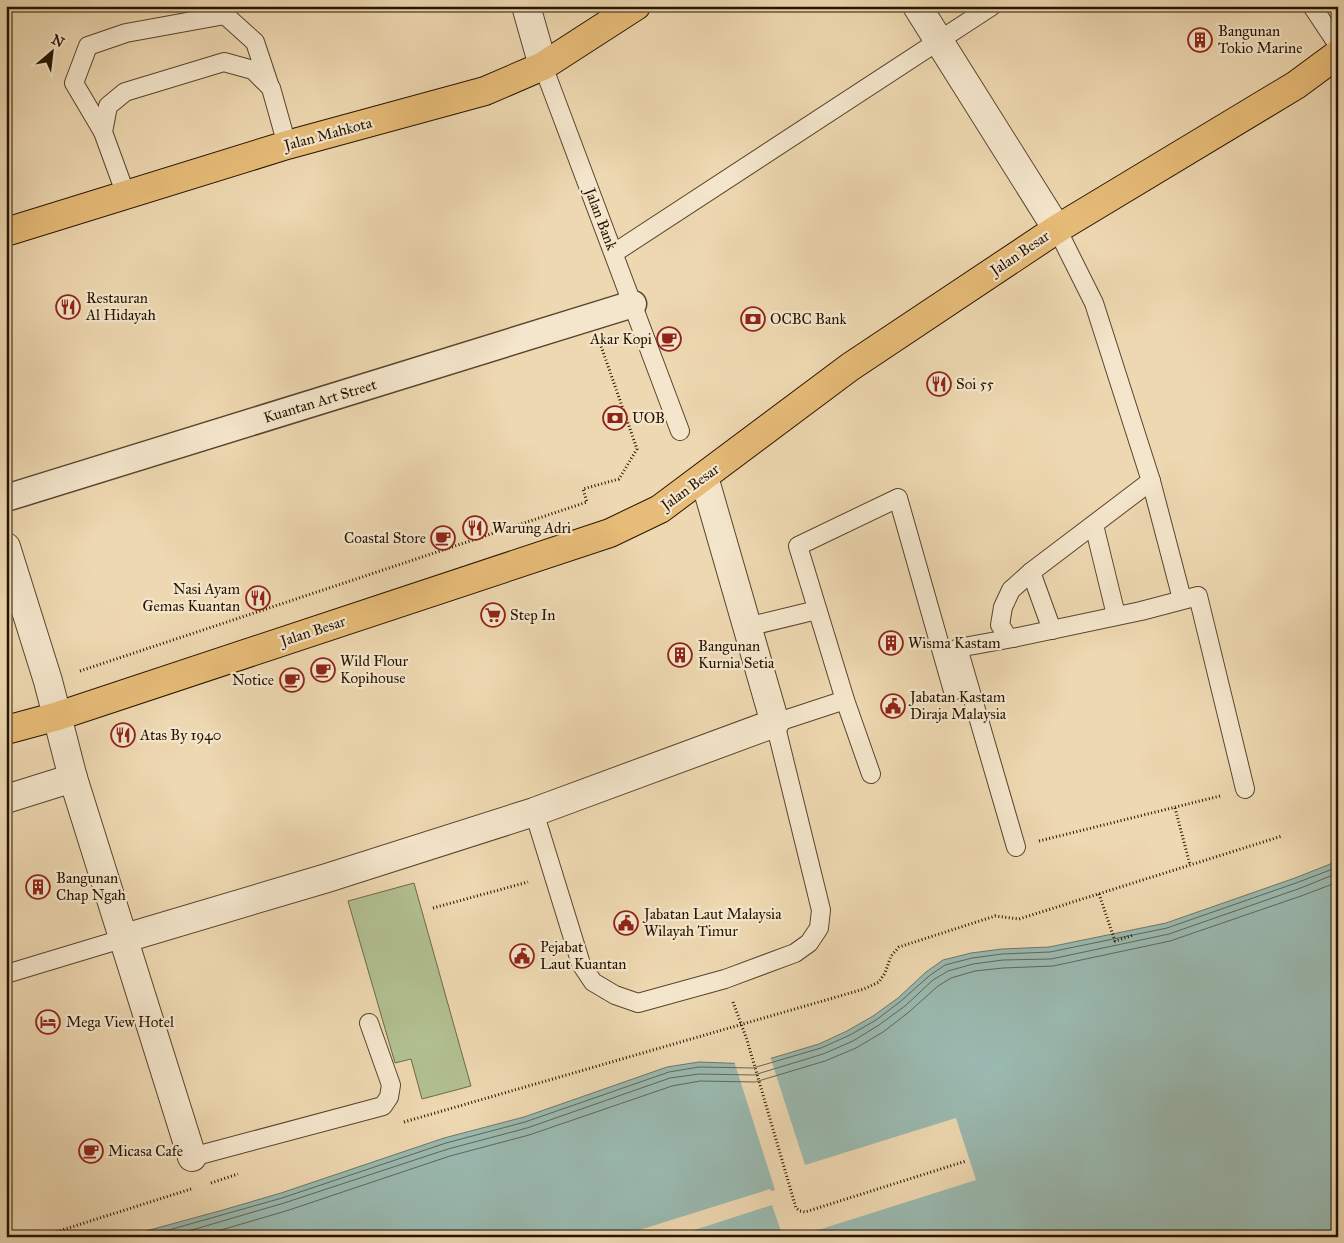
<svg xmlns="http://www.w3.org/2000/svg" width="1344" height="1243" viewBox="0 0 1344 1243" font-family="'IM FELL Great Primer',serif">
<style>
.green{fill:#b2c091;stroke:#6c6a48}
.water{fill:#9ab9b0;stroke:#6c776a}
.pier{fill:#eed8b1}
.lines{fill:none;stroke-linecap:round;stroke-linejoin:round}
.shore{stroke:#606658;stroke-width:1}
.service-casing{stroke:#58452c;stroke-width:20}
.pedestrian-casing{stroke:#58452c;stroke-width:29}
.minor-casing{stroke:#58452c;stroke-width:30}
.trunk-casing{stroke:#261400;stroke-width:30}
.path{stroke:#261400;stroke-width:3;stroke-dasharray:1 2.5;stroke-linecap:butt}
.service{stroke:#f4e6cc;stroke-width:18}
.pedestrian{stroke:#f4e6cc;stroke-width:26}
.minor{stroke:#f4e6cc;stroke-width:28}
.trunk{stroke:#e7bc78;stroke-width:28}
.labels{text-anchor:middle;stroke-width:4.5;stroke-linejoin:round;paint-order:stroke}
.poi-label{font-size:15px;fill:#261400;stroke:#f4e6cc;text-anchor:start}
.street-label{font-size:15px;fill:#261400;stroke:#f4e6cc}
</style>
<rect width="100%" height="100%" fill="#eed8b1"/>
<filter id="stains"><feTurbulence type="fractalNoise" baseFrequency=".004" numOctaves="4"/><feColorMatrix values="0 0 0 0 .2 0 0 0 0 .09 0 0 0 0 .02 0 0 0 .5 -.17"/></filter>
<radialGradient id="worn" r=".72"><stop offset=".6" stop-color="#630" stop-opacity="0"/><stop offset="1" stop-color="#630" stop-opacity=".3"/></radialGradient>
<!-- green -->
<path class="green" d="M 414,883 L 471,1086 L 422,1099 L 411,1059 L 395,1063 L 348,901 Z"/>
<!-- water -->
<path class="water" d="M 1338,861 L 1338,1237 L 124,1237 L 223,1210 L 281,1193 L 444,1138 L 524,1117 L 667,1067 L 699,1062 L 752,1064 L 819,1044 L 847,1031 L 873,1016 L 898,998 L 926,972 L 943,960 L 971,953 L 1002,949 L 1049,947 L 1166,923 L 1295,878 Z"/>
<!-- pier -->
<path class="pier" d="M 770,1056 L 805,1165 L 956,1118 L 976,1180 L 796,1237 L 783,1237 L 772,1205 L 673,1237 L 617,1237 L 770,1189 L 771,1191 L 775,1190 L 734,1061 L 752,1061 Z"/>
<g class="lines">
<!-- shore -->
<g class="shore">
<path d="M 144,1237 L 282,1198 L 446,1143 L 525,1122 L 669,1072 L 699,1067 L 753,1068 L 821,1048 L 850,1035 L 876,1020 L 901,1001 L 929,976 L 945,965 L 972,958 L 1002,954 L 1050,952 L 1167,928 L 1296,883 L 1338,867"/>
<path d="M 168,1237 L 284,1203 L 448,1149 L 527,1128 L 670,1078 L 699,1074 L 754,1075 L 823,1054 L 853,1041 L 879,1025 L 905,1006 L 933,980 L 948,971 L 973,964 L 1003,960 L 1051,959 L 1169,934 L 1298,889 L 1338,873"/>
<path d="M 197,1237 L 286,1211 L 450,1156 L 529,1135 L 672,1086 L 700,1081 L 755,1082 L 825,1061 L 856,1048 L 883,1032 L 909,1012 L 938,986 L 951,978 L 975,971 L 1003,968 L 1053,966 L 1170,941 L 1301,896 L 1338,882"/>
</g>
<!-- service casing -->
<g class="service-casing">
<g id="service">
<path d="M 1312,6 L 1338,45"/>
<path d="M 543,66 L 680,431"/>
<path d="M 103,132 L 74,83 L 88,46 L 126,33 L 225,15 L 255,42 L 269,84"/>
<path d="M 126,195 L 103,132 L 108,106 L 125,92 L 224,62 L 253,70 L 271,88 L 287,145"/>
<path d="M 1057,229 L 1094,303 L 1151,481 L 1182,599"/>
<path d="M 614,253 L 992,6"/>
<path d="M 1151,481 L 1031,572 L 1011,590 L 1003,607 L 1000,625 L 1007,636 L 1013,638 L 1141,611 L 1198,596 L 1245,789"/>
<path d="M 1094,525 L 1116,615"/>
<path d="M 1031,572 L 1052,630"/>
<path d="M 747,627 L 817,610"/>
<path d="M 1013,638 L 958,648 L 1016,847"/>
<path d="M 871,774 L 845,700 L 798,546 L 898,498 L 953,691"/>
<path d="M 534,812 L 581,964 L 593,982 L 615,995 L 638,1003 L 725,979 L 795,953 L 809,943 L 819,928 L 821,910 L 775,723 L 845,700"/>
<path d="M 6,974 L 122,939"/>
<path d="M 192,1157 L 383,1106 L 389,1097 L 391,1085 L 369,1023"/>
</g>
</g>
<!-- pedestrian casing -->
<g class="pedestrian-casing">
<path id="pedestrian" d="M 6,498 L 633,304"/>
</g>
<!-- minor casing -->
<g class="minor-casing">
<g id="minor">
<path d="M 526,6 L 543,66"/>
<path d="M 917,6 L 1057,229"/>
<path d="M 6,547 L 48,681 L 73,778 L 192,1157"/>
<path d="M 6,799 L 73,778"/>
<path d="M 122,939 L 327,878 L 534,812 L 775,723 L 704,477"/>
</g>
</g>
<!-- trunk casing -->
<g class="trunk-casing">
<g id="trunk">
<path d="M 6,232 L 287,145 L 485,91 L 543,66 L 636,6"/>
<path d="M 6,730 L 58,716 L 610,533 L 660,509 L 850,367 L 1057,229 L 1296,85 L 1338,54"/>
</g>
</g>
<!-- path -->
<g class="path">
<path d="M 80,671 L 587,502 L 583,489 L 619,479 L 637,449 L 601,346"/>
<path d="M 1175,808 L 1190,865"/>
<path d="M 1039,841 L 1220,796"/>
<path d="M 1099,894 L 1115,941 L 1134,935"/>
<path d="M 433,908 L 528,882"/>
<path d="M 733,1002 L 747,1040 L 796,1208 L 800,1211 L 805,1212 L 966,1161"/>
<path d="M 404,1122 L 864,989 L 879,982 L 885,973 L 891,956 L 899,947 L 995,916 L 1019,919 L 1282,836"/>
<path d="M 211,1183 L 238,1174"/>
<path d="M 40,1237 L 191,1189"/>
</g>
<!-- service -->
<use href="#service" class="service"/>
<!-- pedestrian -->
<use href="#pedestrian" class="pedestrian"/>
<!-- minor -->
<use href="#minor" class="minor"/>
<!-- trunk -->
<use href="#trunk" class="trunk"/>
</g>
<!-- icons -->
<defs>
<g id="building-ring" transform="scale(1.25)"><circle r="9.5" fill="#f4e6cc" stroke="#8f2418" stroke-width="1.5"/><path d="M-4-6H4V6H1V3H-1V6H-4ZM-2.5-4.3h1.7v1.8h-1.7ZM.8-4.3h1.7v1.8H.8ZM-2.5-1h1.7V.8h-1.7ZM.8-1h1.7V.8H.8Z" fill="#8f2418"/></g>
<g id="restaurant-ring" transform="scale(1.25)"><circle r="9.5" fill="#f4e6cc" stroke="#8f2418" stroke-width="1.5"/><path d="M-5-6h1v4h1v-4h1v4h1v-4h1v5L-1.5 .5V6h-2V.5L-5-1ZM5-6V6H3V1.5H1.5Q1.5-4 5-6Z" fill="#8f2418"/></g>
<g id="bank-ring" transform="scale(1.25)"><circle r="9.5" fill="#f4e6cc" stroke="#8f2418" stroke-width="1.5"/><path d="M-6-4H6V4H-6ZM0-2.3a2.3 2.3 0 1 0 0 4.6a2.3 2.3 0 1 0 0-4.6Z" fill="#8f2418"/></g>
<g id="cafe-ring" transform="scale(1.25)"><circle r="9.5" fill="#f4e6cc" stroke="#8f2418" stroke-width="1.5"/><path d="M-5.5-4.5H6V0H3Q3 3.5 0 3.5H-2.5Q-5.5 3.5-5.5 0ZM3-3.2v2h1.7v-2ZM-6 4.5H4V6H-6Z" fill="#8f2418"/></g>
<g id="supermarket-ring" transform="scale(1.25)"><circle r="9.5" fill="#f4e6cc" stroke="#8f2418" stroke-width="1.5"/><path d="M-6-5.5h2.5l.6 2H6L4.5 2H-2.5L-4.4-4H-6ZM-1.5 3.2a1.3 1.3 0 1 0 .1 0ZM3 3.2a1.3 1.3 0 1 0 .1 0Z" fill="#8f2418"/></g>
<g id="civic-ring" transform="scale(1.25)"><circle r="9.5" fill="#f4e6cc" stroke="#8f2418" stroke-width="1.5"/><path d="M-.6-6.5H3V-4.5H.6V-3L4-1V1h2V6H-6V1h2V-1L-.6-3ZM-1.2 2.5V6h2.4V2.5Z" fill="#8f2418"/></g>
<g id="hotel-ring" transform="scale(1.25)"><circle r="9.5" fill="#f4e6cc" stroke="#8f2418" stroke-width="1.5"/><path d="M-6-4.5h1.5V1H6V5H4.5V3h-9V5H-6ZM-4 0a1.8 1.8 0 1 1 3.6 0ZM.5 0V-2.5h3Q6-2.5 6 0Z" fill="#8f2418"/></g>
</defs>
<g fill-rule="evenodd">
<use href="#building-ring" x="1200" y="40"/>
<use href="#restaurant-ring" x="68" y="307"/>
<use href="#bank-ring" x="753" y="319"/>
<use href="#cafe-ring" x="669" y="339"/>
<use href="#restaurant-ring" x="939" y="384"/>
<use href="#bank-ring" x="615" y="418"/>
<use href="#restaurant-ring" x="475" y="528"/>
<use href="#cafe-ring" x="443" y="538"/>
<use href="#restaurant-ring" x="258" y="598"/>
<use href="#supermarket-ring" x="493" y="615"/>
<use href="#building-ring" x="891" y="643"/>
<use href="#building-ring" x="680" y="655"/>
<use href="#cafe-ring" x="323" y="670"/>
<use href="#cafe-ring" x="292" y="680"/>
<use href="#civic-ring" x="893" y="706"/>
<use href="#restaurant-ring" x="123" y="735"/>
<use href="#building-ring" x="38" y="887"/>
<use href="#civic-ring" x="626" y="923"/>
<use href="#civic-ring" x="522" y="956"/>
<use href="#hotel-ring" x="48" y="1022"/>
<use href="#cafe-ring" x="91" y="1151"/>
</g>
<g class="labels">
<!-- poi labels -->
<g class="poi-label">
<text x="1218" y="36">Bangunan<tspan x="1218" dy="17">Tokio Marine</tspan></text>
<text x="86" y="303">Restauran<tspan x="86" dy="17">Al Hidayah</tspan></text>
<text x="770" y="324">OCBC Bank</text>
<text x="652" y="344" text-anchor="end">Akar Kopi</text>
<text x="956" y="389">Soi 55</text>
<text x="632" y="423">UOB</text>
<text x="492" y="533">Warung Adri</text>
<text x="426" y="543" text-anchor="end">Coastal Store</text>
<text x="240" y="594" text-anchor="end">Nasi Ayam<tspan x="240" dy="17">Gemas Kuantan</tspan></text>
<text x="510" y="620">Step In</text>
<text x="908" y="648">Wisma Kastam</text>
<text x="698" y="651">Bangunan<tspan x="698" dy="17">Kurnia Setia</tspan></text>
<text x="340" y="666">Wild Flour<tspan x="340" dy="17">Kopihouse</tspan></text>
<text x="274" y="685" text-anchor="end">Notice</text>
<text x="910" y="702">Jabatan Kastam<tspan x="910" dy="17">Diraja Malaysia</tspan></text>
<text x="140" y="740">Atas By 1940</text>
<text x="56" y="883">Bangunan<tspan x="56" dy="17">Chap Ngah</tspan></text>
<text x="644" y="919">Jabatan Laut Malaysia<tspan x="644" dy="17">Wilayah Timur</tspan></text>
<text x="540" y="952">Pejabat<tspan x="540" dy="17">Laut Kuantan</tspan></text>
<text x="66" y="1027">Mega View Hotel</text>
<text x="108" y="1156">Micasa Cafe</text>
</g>
<!-- street labels -->
<g class="street-label">
<text transform="translate(328 134) rotate(-15)" y="5">Jalan Mahkota</text>
<text transform="translate(601 219) rotate(69)" y="5">Jalan Bank</text>
<text transform="translate(1020 253) rotate(-34)" y="5">Jalan Besar</text>
<text transform="translate(320 401) rotate(-17)" y="5">Kuantan Art Street</text>
<text transform="translate(690 487) rotate(-36)" y="5">Jalan Besar</text>
<text transform="translate(313 631) rotate(-18)" y="5">Jalan Besar</text>
</g>
</g>
<!-- margin -->
<rect width="1344" height="1243" fill="none" stroke="#eed8b1" stroke-width="25"/>
<rect x="8" y="8" width="1329" height="1228" fill="none" stroke="#261400" stroke-width="2.5"/>
<rect x="12" y="12" width="1319" height="1218" fill="none" stroke="#261400"/>
<!-- north arrow -->
<g transform="translate(52 52) rotate(28)" stroke="#f4e6cc" stroke-width="4" paint-order="stroke">
<path d="M0-4L9 19L0 12L-9 19Z" fill="#261400"/>
<text y="-8" font-size="14" font-weight="bold" text-anchor="middle" fill="#261400">N</text>
</g>
<rect width="100%" height="100%" filter="url(#stains)"/>
<rect width="100%" height="100%" fill="url(#worn)"/>
</svg>
